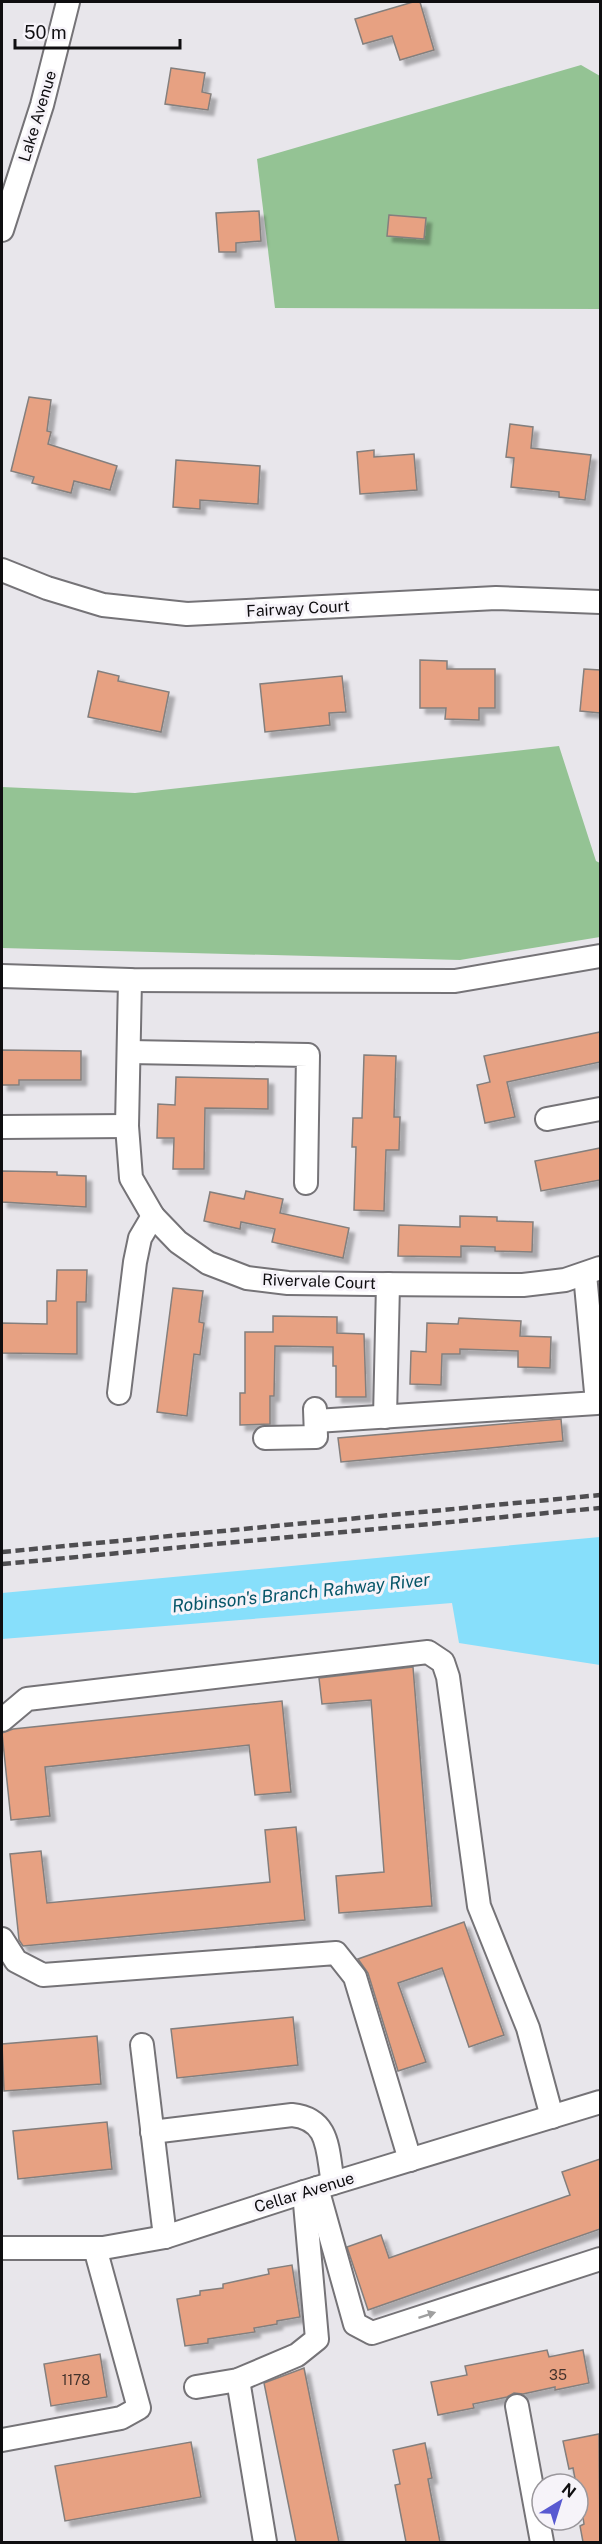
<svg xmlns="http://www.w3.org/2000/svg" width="602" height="2544" viewBox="0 0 602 2544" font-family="'Public Sans',sans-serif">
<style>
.green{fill:#94c394}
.water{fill:#87dffb}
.building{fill:#e7a182;stroke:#847f7d;stroke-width:1.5;filter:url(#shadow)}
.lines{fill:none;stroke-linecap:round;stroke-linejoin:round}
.minor-casing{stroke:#757377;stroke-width:26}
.minor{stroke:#fff;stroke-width:22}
.rail{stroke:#4f4e51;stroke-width:4.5;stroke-dasharray:9 4.5;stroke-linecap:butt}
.oneway{fill:#9f9f9f}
.labels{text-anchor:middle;stroke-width:6;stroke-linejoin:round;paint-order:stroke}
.number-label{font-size:14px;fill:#45332c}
.street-label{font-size:16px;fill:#0f0e10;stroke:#f6f3f9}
.water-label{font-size:18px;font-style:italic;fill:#065568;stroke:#f6f3f9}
</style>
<defs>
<filter id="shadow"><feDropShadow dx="5.5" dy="5.5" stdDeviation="1.5" flood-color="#0004"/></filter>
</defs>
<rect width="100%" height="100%" fill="#e8e6eb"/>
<!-- green -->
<g class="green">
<path d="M 581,65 L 600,76 L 600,309 L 275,308 L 257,159 Z"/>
<path d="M 559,746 L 596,861 L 600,863 L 600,937 L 460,960 L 2,948 L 2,787 L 135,793 Z"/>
</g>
<!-- water -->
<path class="water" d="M 600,1537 L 600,1665 L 459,1643 L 452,1603 L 2,1639 L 2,1593 Z"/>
<!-- building -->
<g class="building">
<path d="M 413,2 L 420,2 L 434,50 L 400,60 L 392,36 L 363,44 L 355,19 Z"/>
<path d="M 171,68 L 205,73 L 202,92 L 211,94 L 208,110 L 165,104 Z"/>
<path d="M 259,211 L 261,241 L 236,243 L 236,252 L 219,252 L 216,213 Z"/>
<path d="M 389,215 L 426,218 L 424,239 L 387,236 Z"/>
<path d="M 29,397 L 51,400 L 47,431 L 51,432 L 48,444 L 117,466 L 110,490 L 74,481 L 71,493 L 32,483 L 34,477 L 11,471 Z"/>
<path d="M 510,424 L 533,427 L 531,448 L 591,455 L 585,500 L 559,497 L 559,492 L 511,487 L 514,458 L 506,457 Z"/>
<path d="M 374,450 L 374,457 L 414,454 L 417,490 L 360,494 L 357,452 Z"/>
<path d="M 176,460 L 260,466 L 258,504 L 200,500 L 200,509 L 173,507 Z"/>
<path d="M 420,660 L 447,661 L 447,669 L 495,669 L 495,708 L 479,708 L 479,720 L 445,719 L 446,708 L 420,708 Z"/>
<path d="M 584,669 L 600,670 L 600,713 L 580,711 Z"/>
<path d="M 98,671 L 119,676 L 118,681 L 169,692 L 161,732 L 88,717 Z"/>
<path d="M 342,676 L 346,712 L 329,713 L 330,725 L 265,732 L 260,684 Z"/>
<path d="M 600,1032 L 600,1062 L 507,1082 L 515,1117 L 485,1123 L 477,1085 L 490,1082 L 484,1056 Z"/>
<path d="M 2,1050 L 81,1051 L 81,1080 L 19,1080 L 19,1085 L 2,1085 Z"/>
<path d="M 364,1055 L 396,1056 L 394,1117 L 400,1117 L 399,1150 L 386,1150 L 384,1211 L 354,1210 L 356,1147 L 352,1147 L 353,1118 L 362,1118 Z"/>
<path d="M 176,1077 L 268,1079 L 268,1109 L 205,1108 L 204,1169 L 173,1169 L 174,1138 L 157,1138 L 158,1104 L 175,1105 Z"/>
<path d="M 600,1148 L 600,1180 L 541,1191 L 535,1161 Z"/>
<path d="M 2,1171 L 57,1172 L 57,1175 L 86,1176 L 86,1207 L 2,1202 Z"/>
<path d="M 246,1191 L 283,1199 L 280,1213 L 349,1228 L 343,1258 L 272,1242 L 275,1229 L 241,1222 L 240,1229 L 204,1221 L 210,1192 L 244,1199 Z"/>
<path d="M 460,1216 L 497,1217 L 497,1221 L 533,1222 L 532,1252 L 495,1251 L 495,1247 L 461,1246 L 461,1257 L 398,1256 L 399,1225 L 460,1227 Z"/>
<path d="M 57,1270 L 87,1270 L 86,1302 L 77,1302 L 77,1354 L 2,1353 L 2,1323 L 47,1324 L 47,1301 L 56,1301 Z"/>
<path d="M 173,1288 L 203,1291 L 199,1322 L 204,1323 L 200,1355 L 194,1354 L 187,1416 L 157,1412 Z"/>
<path d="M 273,1316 L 337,1317 L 337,1333 L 364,1334 L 366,1397 L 336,1397 L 336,1366 L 333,1366 L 333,1347 L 275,1346 L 274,1396 L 270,1396 L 270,1424 L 240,1425 L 240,1393 L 245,1393 L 245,1332 L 273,1332 Z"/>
<path d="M 459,1318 L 521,1321 L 520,1336 L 551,1337 L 550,1368 L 518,1367 L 518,1351 L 460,1349 L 460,1354 L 442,1354 L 441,1385 L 410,1384 L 411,1351 L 426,1352 L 427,1323 L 458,1324 Z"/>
<path d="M 561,1419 L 563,1441 L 341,1462 L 338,1438 Z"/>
<path d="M 413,1667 L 432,1906 L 339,1913 L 336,1876 L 384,1872 L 371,1700 L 322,1704 L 319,1678 Z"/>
<path d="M 282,1701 L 291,1792 L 255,1795 L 249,1745 L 45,1767 L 50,1816 L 11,1820 L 2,1733 L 13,1729 Z"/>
<path d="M 296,1827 L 305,1920 L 23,1946 L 19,1940 L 10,1854 L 41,1851 L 47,1903 L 270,1882 L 265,1830 Z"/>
<path d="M 464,1922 L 504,2035 L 469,2047 L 442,1968 L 398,1983 L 426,2062 L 398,2071 L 368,1973 L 358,1959 Z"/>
<path d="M 293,2017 L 298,2065 L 177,2078 L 171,2029 Z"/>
<path d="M 97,2036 L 101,2084 L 4,2091 L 2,2044 Z"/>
<path d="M 107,2122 L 112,2169 L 18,2179 L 13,2131 Z"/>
<path d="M 600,2159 L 600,2229 L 368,2310 L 347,2247 L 381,2235 L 389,2258 L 570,2195 L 562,2172 Z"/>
<path d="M 292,2265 L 300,2317 L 277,2321 L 277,2324 L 254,2328 L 255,2332 L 208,2339 L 208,2343 L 185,2346 L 177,2299 L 200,2295 L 200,2291 L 223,2288 L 223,2284 L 269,2274 L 268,2269 Z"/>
<path d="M 547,2350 L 549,2357 L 583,2350 L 589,2383 L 555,2390 L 555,2387 L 523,2394 L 514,2393 L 507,2397 L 473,2404 L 474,2408 L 438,2415 L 431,2382 L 467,2375 L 465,2366 Z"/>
<path d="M 100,2354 L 107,2397 L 51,2406 L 44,2364 Z"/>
<path d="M 304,2368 L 339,2542 L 296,2542 L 264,2383 Z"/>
<path d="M 599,2434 L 600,2542 L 583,2542 L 580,2526 L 584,2524 L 578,2484 L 576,2484 L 573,2468 L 569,2469 L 563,2441 Z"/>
<path d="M 191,2442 L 201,2497 L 65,2521 L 55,2466 Z"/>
<path d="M 425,2443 L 432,2478 L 428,2479 L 440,2542 L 406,2542 L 395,2485 L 400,2484 L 393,2450 Z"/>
</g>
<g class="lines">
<!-- minor casing -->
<g class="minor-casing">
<g id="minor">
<path d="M 2,230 L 42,105 L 68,2"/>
<path d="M 2,570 L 47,588 L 103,605 L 187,614 L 496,598 L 600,602"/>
<path d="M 2,976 L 130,980 L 455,981 L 600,956"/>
<path d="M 130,980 L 127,1126 L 131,1178 L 153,1216 L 178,1242 L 208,1263 L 247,1278 L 288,1283 L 371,1284 L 523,1285 L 565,1280 L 600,1268"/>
<path d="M 129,1052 L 308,1055 L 306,1183"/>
<path d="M 547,1119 L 600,1109"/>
<path d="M 2,1127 L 127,1126"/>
<path d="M 119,1393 L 135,1262 L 140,1238 L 153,1216"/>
<path d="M 385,1417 L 388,1284"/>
<path d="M 316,1421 L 597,1403 L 585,1274"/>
<path d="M 265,1438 L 316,1437 L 315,1409"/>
<path d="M 2,1720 L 27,1699 L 428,1652 L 443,1662 L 448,1677 L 479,1906 L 528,2028 L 552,2117"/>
<path d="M 2,1939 L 16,1961 L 43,1975 L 336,1953 L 355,1977 L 410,2160"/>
<path d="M 142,2045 L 165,2237"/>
<path d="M 152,2132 L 292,2115 C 331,2119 327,2152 333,2183"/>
<path d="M 317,2188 L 355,2324 L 372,2333 L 600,2259"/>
<path d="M 2,2248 L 103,2248 L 165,2237 L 304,2192 L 600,2102"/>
<path d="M 238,2380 L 265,2542"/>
<path d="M 196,2387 L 238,2380 L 297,2355 L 317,2339 L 304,2192"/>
<path d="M 517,2406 L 542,2542"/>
<path d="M 2,2440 L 121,2418 L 139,2408 L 95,2248"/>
</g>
</g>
<!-- minor -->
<use href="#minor" class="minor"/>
<!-- rail -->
<g class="rail">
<path d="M 2,1552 L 600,1495"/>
<path d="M 2,1564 L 600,1508"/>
</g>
</g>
<!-- one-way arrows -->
<defs><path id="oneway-solid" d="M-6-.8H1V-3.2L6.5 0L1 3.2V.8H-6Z" transform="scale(1.5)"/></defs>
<use class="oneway" href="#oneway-solid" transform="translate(427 2315) rotate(-18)"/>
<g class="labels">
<!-- number labels -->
<g class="number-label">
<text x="558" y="2380">35</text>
<text x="76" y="2385">1178</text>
</g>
<!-- street labels -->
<g class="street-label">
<text transform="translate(37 116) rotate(-73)" y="6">Lake Avenue</text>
<text transform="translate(298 608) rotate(-3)" y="6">Fairway Court</text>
<text transform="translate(319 1281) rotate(2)" y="6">Rivervale Court</text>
<text transform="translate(304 2192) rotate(-17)" y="6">Cellar Avenue</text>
</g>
<!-- water labels -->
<g class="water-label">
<text transform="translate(301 1593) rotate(-6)" y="6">Robinson's Branch Rahway River</text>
</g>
</g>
<!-- border -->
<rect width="602" height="2544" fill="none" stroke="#0f0e10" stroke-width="6"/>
<!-- north arrow -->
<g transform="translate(560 2502) rotate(38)"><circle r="28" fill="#f6f3f9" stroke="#9a979c" stroke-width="1.5"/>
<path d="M0-4.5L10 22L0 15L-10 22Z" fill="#5859d1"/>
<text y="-9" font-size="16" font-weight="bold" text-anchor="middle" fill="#0f0e10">N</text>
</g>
<!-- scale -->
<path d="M15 39v9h165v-9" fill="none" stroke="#0f0e10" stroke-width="3"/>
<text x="24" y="39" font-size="18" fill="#0f0e10" stroke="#f6f3f9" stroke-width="4.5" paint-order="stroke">50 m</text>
</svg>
